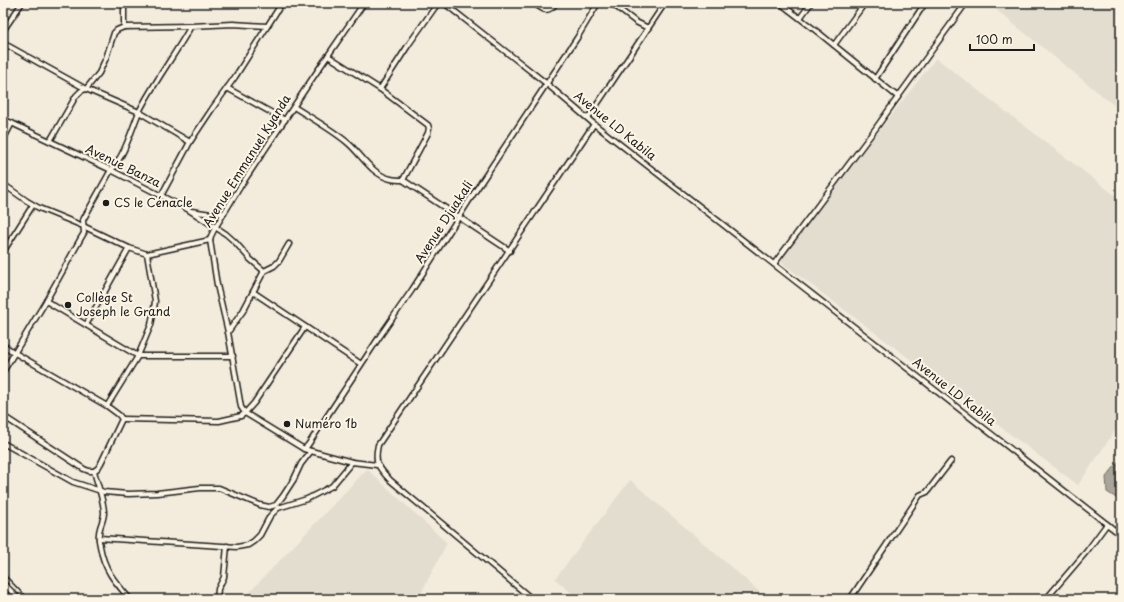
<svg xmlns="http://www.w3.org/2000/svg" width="1124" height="602" viewBox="0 0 1124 602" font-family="'Playpen Sans',sans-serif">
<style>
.built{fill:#e3ddcf}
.water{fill:#aaa59b;stroke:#716e68}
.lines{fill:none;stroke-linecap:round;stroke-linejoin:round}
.street-casing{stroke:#1c1c1c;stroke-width:7}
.street{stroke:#fcf5e5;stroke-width:4}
.rail{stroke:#1c1c1c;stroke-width:1.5}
.poi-dot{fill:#1c1c1c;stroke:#fcf5e5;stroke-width:1.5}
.labels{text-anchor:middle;stroke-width:4;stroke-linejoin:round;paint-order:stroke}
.street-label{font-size:12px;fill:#1c1c1c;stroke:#fcf5e5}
.poi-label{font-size:12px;fill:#1c1c1c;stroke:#fcf5e5;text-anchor:start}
</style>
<rect width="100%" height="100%" fill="#f3ecdd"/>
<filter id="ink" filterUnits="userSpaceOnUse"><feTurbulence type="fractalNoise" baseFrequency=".025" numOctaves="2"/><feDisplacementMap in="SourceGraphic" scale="8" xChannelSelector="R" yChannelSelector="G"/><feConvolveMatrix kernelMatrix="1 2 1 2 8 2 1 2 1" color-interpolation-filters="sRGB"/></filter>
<g filter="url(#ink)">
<!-- built -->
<g class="built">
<path d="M 988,3 L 1121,3 L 1121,111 L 1005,17 Z"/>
<path d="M 936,58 L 1121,200 L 1121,422 L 1078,485 L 778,260 Z"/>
<path d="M 367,469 L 447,543 L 418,599 L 243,599 Z"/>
<path d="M 630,480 L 768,599 L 578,599 L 555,579 Z"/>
</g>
<!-- water -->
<path class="water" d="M 1121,459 L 1121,501 L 1107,492 L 1106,477 Z"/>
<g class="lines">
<!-- street casing -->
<g class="street-casing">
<g id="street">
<path d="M 124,3 L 124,27 L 191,26"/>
<path d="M 444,3 L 547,84 L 594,124 L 1121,535"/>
<path d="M 534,3 C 543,10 548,14 556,3"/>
<path d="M 611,3 L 636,22 L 648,28"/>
<path d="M 780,3 L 819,33 L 898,97"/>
<path d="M 800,18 L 811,3"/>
<path d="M 3,31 L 22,3"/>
<path d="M 3,43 L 86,89 L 99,73 L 106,58 L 114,33 L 117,30 L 124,27"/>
<path d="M 834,45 L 865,3"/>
<path d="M 328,56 L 380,89 L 428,125 L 429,128 L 428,133 L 403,180 L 510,251"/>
<path d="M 875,79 L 925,3"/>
<path d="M 227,88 L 285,120"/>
<path d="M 380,89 L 409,44 L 438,3"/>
<path d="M 294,107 C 311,118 333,130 348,143 C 362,155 372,175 391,179 C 395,180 399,180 403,180"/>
<path d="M 588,118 L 665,3"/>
<path d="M 3,119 L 111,170 L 189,210 L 226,234 L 235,242 L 250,259 L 264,271"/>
<path d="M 3,140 L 12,123"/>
<path d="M 50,141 L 76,96 L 81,91 L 86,89 L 139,112 C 154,82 175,55 191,26 L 233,24 L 267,26"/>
<path d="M 3,184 L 27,201 L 39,208 L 83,226 L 129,248 L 147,254 L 210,240"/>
<path d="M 161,196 L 190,142 L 212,109 L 235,77 L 282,3"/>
<path d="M 191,211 L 211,214 L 224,213"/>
<path d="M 3,252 L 33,205"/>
<path d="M 774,264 L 876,128 L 898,97 L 966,3"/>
<path d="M 253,292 L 361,364"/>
<path d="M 46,301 L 138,356 L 233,356"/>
<path d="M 86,325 L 129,248"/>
<path d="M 228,332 L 243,311 L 264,271 L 274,266 L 279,261 L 289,244"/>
<path d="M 3,345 L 15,353 L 107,406"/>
<path d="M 3,372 L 46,301 L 81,238 L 84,233 L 83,220 L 111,170 C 124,157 132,129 139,112 L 190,142"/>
<path d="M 3,416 L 84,469 L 89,471 L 94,471"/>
<path d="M 122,419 L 219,421 L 241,416 L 245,413 L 254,403 L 305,327"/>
<path d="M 3,443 L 73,482 L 104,492 L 128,494 L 157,493 L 200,488 L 219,488 L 260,505 L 269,507 L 276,505 L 283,496 L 294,479 L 301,464 L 311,451 L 352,462 L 377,465"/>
<path d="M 304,449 L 308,445 L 380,336 L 412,290 L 474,193 L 577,38 L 598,3"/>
<path d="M 311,451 L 304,449 L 245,413 L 241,407 L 228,332 L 217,285 L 210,240 L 211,236 L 215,228 L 240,187 L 314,76 L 364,3"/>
<path d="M 94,471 L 98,468 L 101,463 L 122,419 L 119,415 L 107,406 L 138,356 L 151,325 L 154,309 L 155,301 L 147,254"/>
<path d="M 94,471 C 97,483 104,501 104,513 C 104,520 99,527 99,534 C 98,538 99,542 100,546 C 104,570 115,582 130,599"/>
<path d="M 99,538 L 237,547 L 248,545 L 254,541 L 260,535 L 270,516 L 278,508 L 307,499 L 332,486 L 352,462"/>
<path d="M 3,583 L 19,599"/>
<path d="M 217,599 L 218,589 L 224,577 L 227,546"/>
<path d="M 532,599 L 390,480 C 378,467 374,463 378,445 L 594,124"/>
<path d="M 850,599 L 920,495 L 927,492 L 951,461"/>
<path d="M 1046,599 L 1087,551 L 1107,524"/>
</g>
</g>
<!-- street -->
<use href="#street" class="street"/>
<!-- rail -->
<path class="rail" d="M 3,573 L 28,599"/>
</g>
</g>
<!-- markers -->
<g class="poi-dot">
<circle cx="106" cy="203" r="4"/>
<circle cx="68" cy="305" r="4"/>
<circle cx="287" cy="424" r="4"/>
</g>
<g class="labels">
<!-- street labels -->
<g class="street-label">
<text transform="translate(615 126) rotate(39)" y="4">Avenue LD Kabila</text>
<text transform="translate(247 161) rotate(-58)" y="4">Avenue Emmanuel Kyanda</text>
<text transform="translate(123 166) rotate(26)" y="4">Avenue Banza</text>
<text transform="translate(444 222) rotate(-57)" y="4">Avenue Djuakali</text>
<text transform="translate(954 392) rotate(38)" y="4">Avenue LD Kabila</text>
</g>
<!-- poi labels -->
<g class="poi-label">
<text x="114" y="207">CS le Cénacle</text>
<text x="76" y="302">Collège St<tspan x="76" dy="14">Joseph le Grand</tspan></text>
<text x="295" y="428">Numéro 1b</text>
</g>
</g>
<!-- margin -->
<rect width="1124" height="602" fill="none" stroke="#fcf5e5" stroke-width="16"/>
<rect x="8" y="8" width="1108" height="586" fill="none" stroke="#1c1c1c" stroke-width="1.5" filter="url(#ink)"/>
<!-- scale -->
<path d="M970 44v6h64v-6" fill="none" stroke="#1c1c1c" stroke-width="2"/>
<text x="976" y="44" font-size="12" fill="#1c1c1c" stroke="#fcf5e5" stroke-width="3" paint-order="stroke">100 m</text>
</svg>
